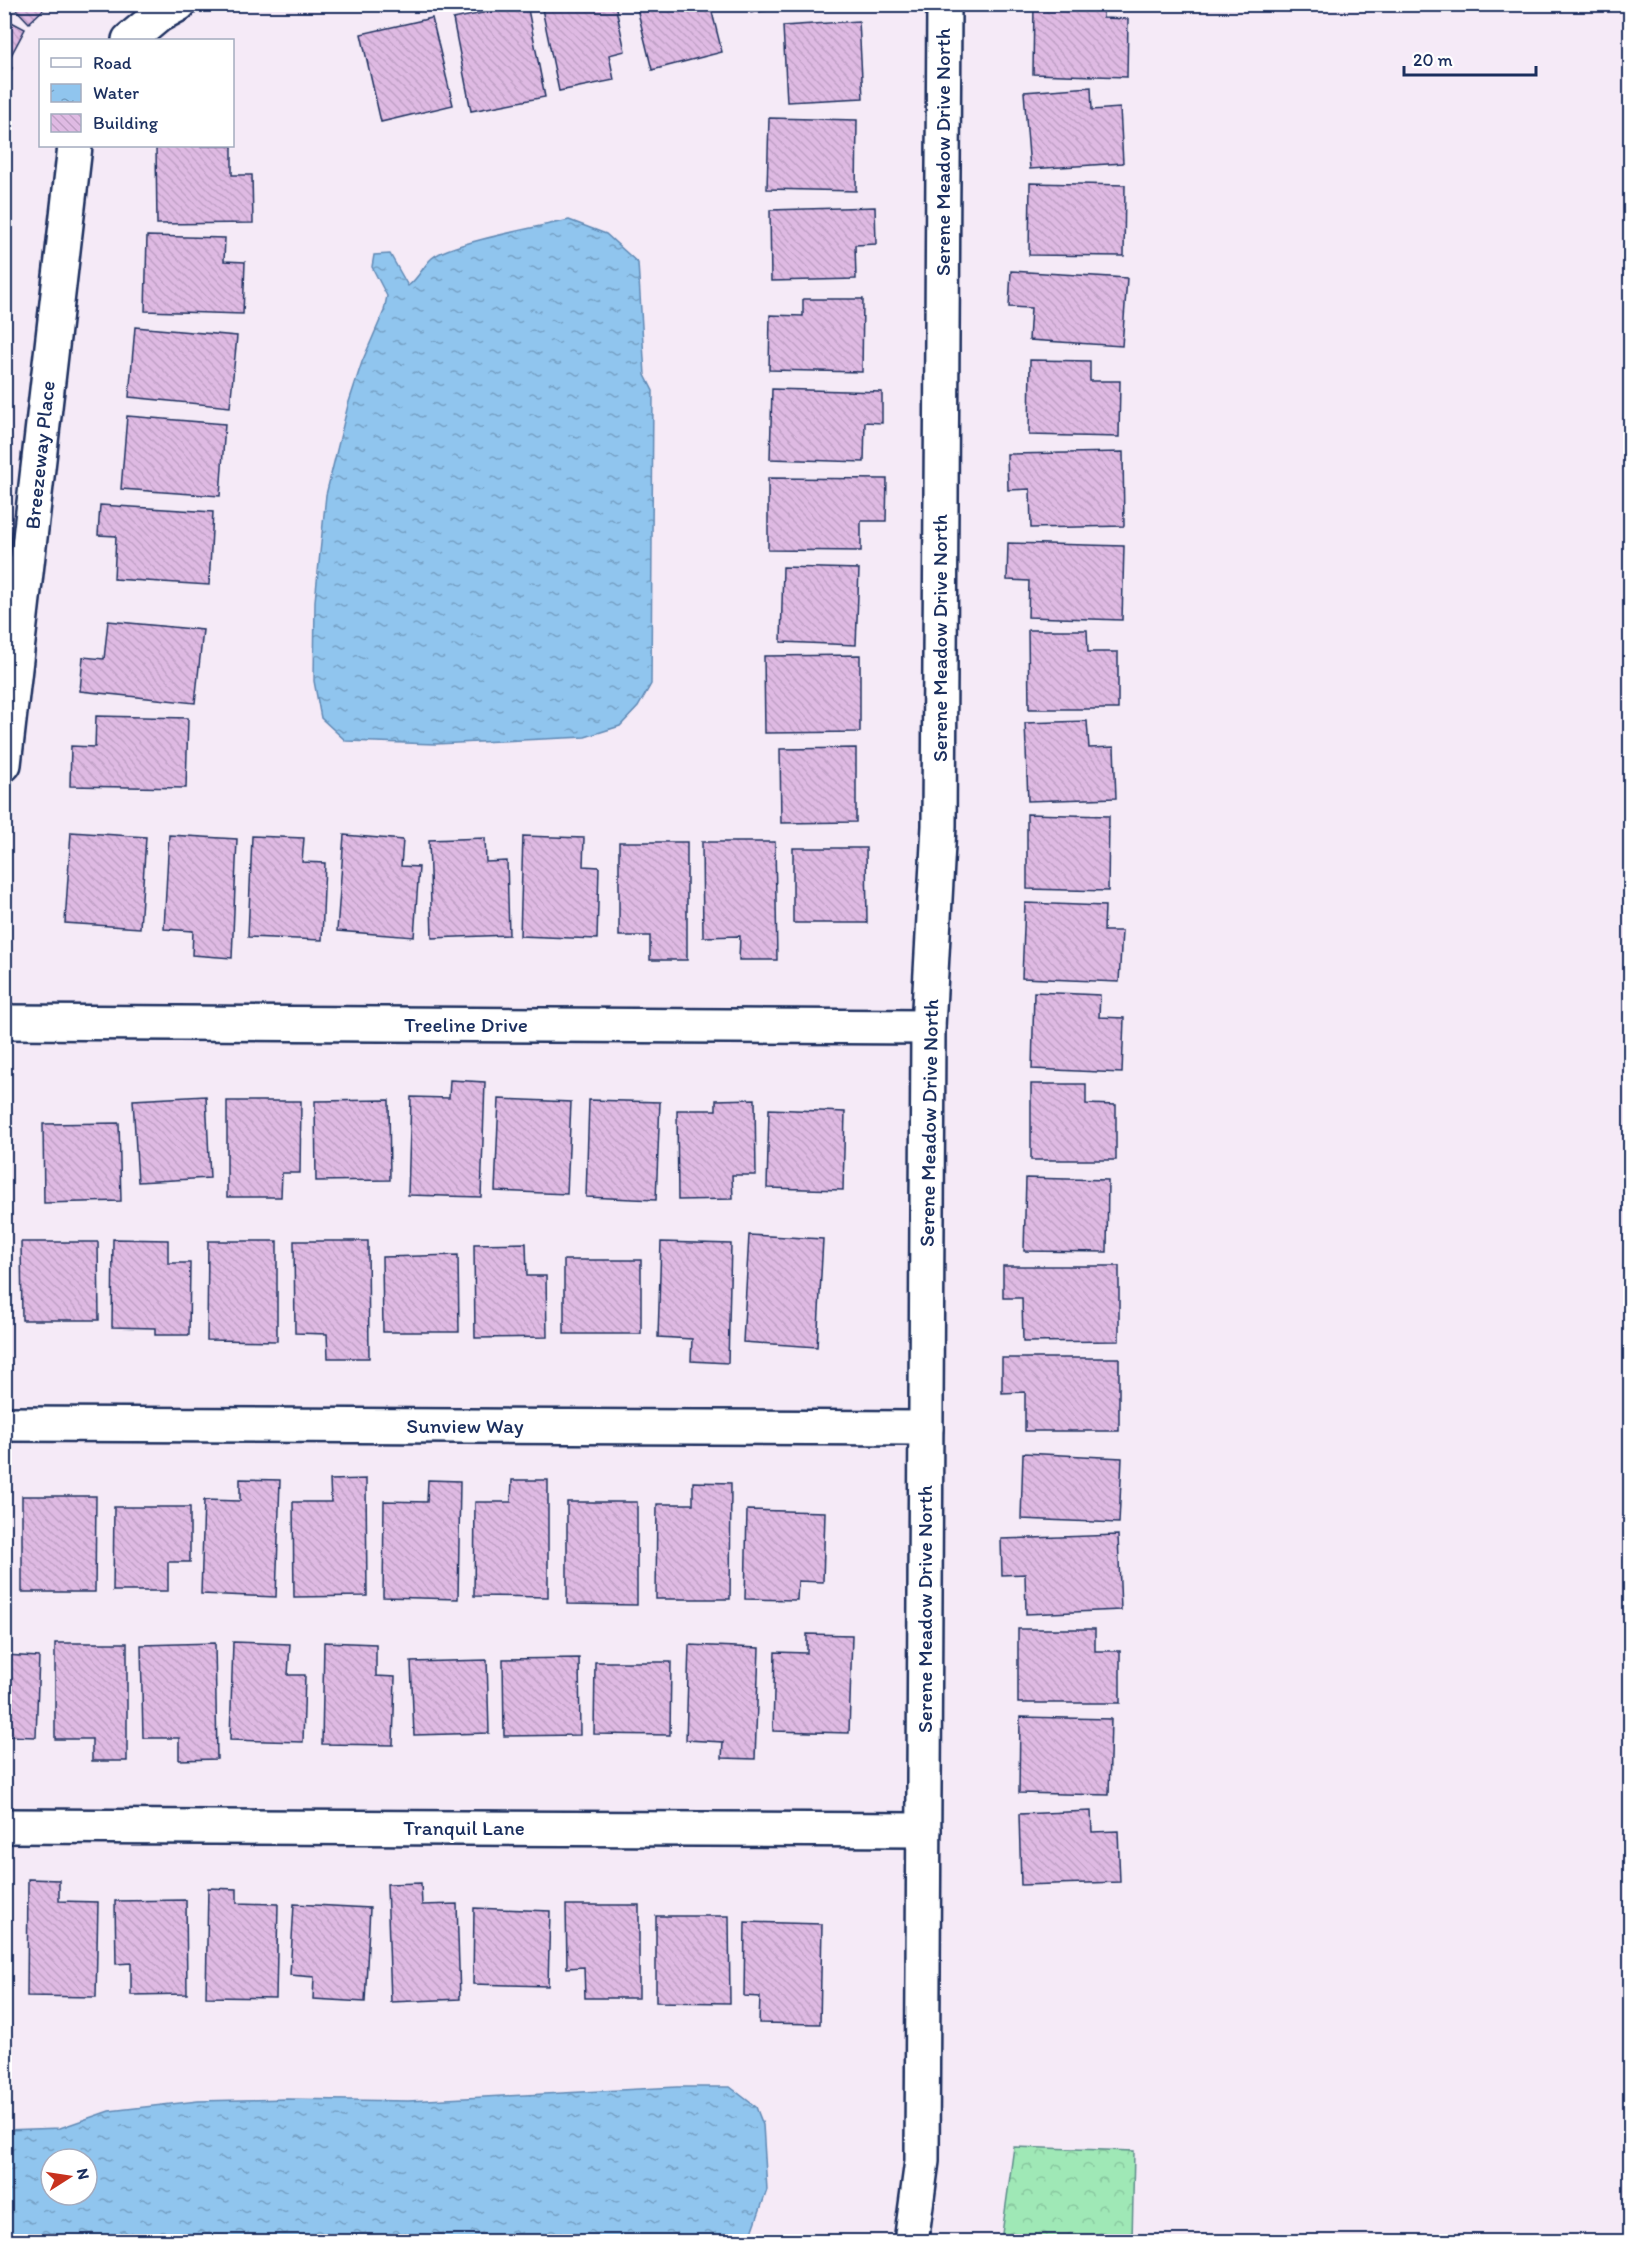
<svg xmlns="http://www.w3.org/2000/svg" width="1635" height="2246" viewBox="0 0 1635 2246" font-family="Itim,sans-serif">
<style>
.forest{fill:url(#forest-crowns);stroke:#5d8c8a;stroke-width:1.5}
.water{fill:url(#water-ripples);stroke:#6189b4;stroke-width:1.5;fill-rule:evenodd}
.building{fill:url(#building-back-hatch);stroke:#1b2f5e;stroke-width:1.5}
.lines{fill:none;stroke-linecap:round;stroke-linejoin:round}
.street-casing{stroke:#1b2f5e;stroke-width:38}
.street{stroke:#fff;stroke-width:33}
.labels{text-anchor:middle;stroke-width:6;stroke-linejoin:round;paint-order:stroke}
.street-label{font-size:21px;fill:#1b2f5e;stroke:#fff}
</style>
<defs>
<pattern id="forest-crowns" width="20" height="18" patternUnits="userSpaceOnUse" patternTransform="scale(1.5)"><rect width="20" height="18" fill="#9fe8b6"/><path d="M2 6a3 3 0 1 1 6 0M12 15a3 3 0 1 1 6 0" fill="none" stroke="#88c79f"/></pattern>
<pattern id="water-ripples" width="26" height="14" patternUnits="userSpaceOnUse" patternTransform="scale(1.5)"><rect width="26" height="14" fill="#90c5ee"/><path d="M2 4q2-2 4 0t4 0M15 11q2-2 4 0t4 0" fill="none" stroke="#75a0c4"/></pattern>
<pattern id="building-back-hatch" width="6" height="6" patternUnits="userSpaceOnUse" patternTransform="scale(1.5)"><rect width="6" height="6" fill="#dfbae3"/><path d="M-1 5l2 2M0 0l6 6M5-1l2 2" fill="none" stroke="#bfa0c5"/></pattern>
</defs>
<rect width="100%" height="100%" fill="#f5eaf7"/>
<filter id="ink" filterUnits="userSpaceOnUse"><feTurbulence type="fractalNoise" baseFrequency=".0167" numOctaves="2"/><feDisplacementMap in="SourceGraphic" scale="12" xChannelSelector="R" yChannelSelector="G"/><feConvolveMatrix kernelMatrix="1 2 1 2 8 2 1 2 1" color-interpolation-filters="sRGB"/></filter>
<g filter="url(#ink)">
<!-- forest -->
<path class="forest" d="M 1014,2147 L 1134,2151 L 1132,2241 L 1001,2241 Z"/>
<!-- water -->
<g class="water">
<path d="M 569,220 L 606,234 L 638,263 L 645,375 L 653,391 L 651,684 L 638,707 L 620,726 L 585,737 L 435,744 L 346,741 L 321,718 L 314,681 L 315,601 L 326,495 L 348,405 L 362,362 L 384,311 L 387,296 L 372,267 L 374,255 L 390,254 L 408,286 C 419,278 423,266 432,258 C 449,243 543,226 569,220 Z"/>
<path d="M 677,2087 L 730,2087 L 756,2107 L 763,2125 L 767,2190 L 749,2241 L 5,2241 L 5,2130 L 60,2128 L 109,2111 L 198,2101 L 287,2099 L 408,2101 ZM 51,2159 L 87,2159 L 87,2195 L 51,2195 Z"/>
</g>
<!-- building -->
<g class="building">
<path d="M 11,4 L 49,4 L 29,23 Z"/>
<path d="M 527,4 L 545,97 L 471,111 L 453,19 Z"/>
<path d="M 541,4 L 615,4 L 625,51 L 609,55 L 614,80 L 559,91 Z"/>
<path d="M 636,4 L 710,4 L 722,52 L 652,70 Z"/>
<path d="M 750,4 L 807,4 L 751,13 Z"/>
<path d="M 1034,4 L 1103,4 L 1103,18 L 1128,19 L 1127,77 L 1033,74 Z"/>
<path d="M 4,18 L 25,29 L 6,65 L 12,68 L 4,83 Z"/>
<path d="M 432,18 L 453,105 L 381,122 L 361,34 Z"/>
<path d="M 859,21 L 863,98 L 787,102 L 783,26 Z"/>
<path d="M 1091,87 L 1092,110 L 1120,108 L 1123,163 L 1030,169 L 1024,92 Z"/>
<path d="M 769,118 L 857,120 L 856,191 L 767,189 Z"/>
<path d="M 156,146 L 232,146 L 232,175 L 252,175 L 253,223 L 157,224 Z"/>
<path d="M 1030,183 L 1125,185 L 1124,256 L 1029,255 Z"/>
<path d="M 875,207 L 876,244 L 855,245 L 856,279 L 771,281 L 770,210 Z"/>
<path d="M 147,236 L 225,238 L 224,261 L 245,262 L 243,314 L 145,311 Z"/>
<path d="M 1011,271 L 1127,278 L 1122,346 L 1029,340 L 1031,308 L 1009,307 Z"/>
<path d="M 803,299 L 863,299 L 862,372 L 769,370 L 770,315 L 803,316 Z"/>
<path d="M 135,327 L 237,336 L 230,407 L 129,397 Z"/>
<path d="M 1030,360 L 1090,361 L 1090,381 L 1120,381 L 1119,437 L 1029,435 Z"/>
<path d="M 772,389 L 882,392 L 882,423 L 865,422 L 864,462 L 770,459 Z"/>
<path d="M 127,416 L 225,424 L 220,496 L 121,489 Z"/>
<path d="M 1123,452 L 1124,526 L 1031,528 L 1030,489 L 1008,490 L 1007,454 Z"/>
<path d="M 768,478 L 887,479 L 886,521 L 861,521 L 861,551 L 768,550 Z"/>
<path d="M 100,505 L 213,512 L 209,585 L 114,579 L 116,536 L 98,535 Z"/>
<path d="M 1008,543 L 1124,546 L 1122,620 L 1028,617 L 1029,581 L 1007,580 Z"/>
<path d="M 783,567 L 859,569 L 856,645 L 781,642 Z"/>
<path d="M 108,621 L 203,630 L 195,703 L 80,691 L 83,657 L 104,659 Z"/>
<path d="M 1028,630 L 1087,630 L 1088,652 L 1118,652 L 1118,709 L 1029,709 Z"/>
<path d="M 860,655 L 860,732 L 765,733 L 764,656 Z"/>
<path d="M 96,716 L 188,718 L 186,788 L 70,786 L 71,746 L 95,747 Z"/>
<path d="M 1087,721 L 1089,748 L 1114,747 L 1116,798 L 1028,801 L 1025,723 Z"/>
<path d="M 856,748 L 856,822 L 781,823 L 780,749 Z"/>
<path d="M 1027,814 L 1109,816 L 1108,891 L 1027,889 Z"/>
<path d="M 71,832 L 146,837 L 140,928 L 65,923 Z"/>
<path d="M 169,835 L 237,839 L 232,958 L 192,955 L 193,931 L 164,929 Z"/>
<path d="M 344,835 L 403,840 L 401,866 L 419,867 L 414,937 L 337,931 Z"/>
<path d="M 252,836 L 304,838 L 302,862 L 325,863 L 322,940 L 248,937 Z"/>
<path d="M 523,836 L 584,838 L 583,866 L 599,867 L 597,939 L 520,936 Z"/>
<path d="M 485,838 L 486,862 L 507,861 L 509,935 L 432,938 L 429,840 Z"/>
<path d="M 619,842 L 687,842 L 687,960 L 650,960 L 650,936 L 619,936 Z"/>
<path d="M 702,842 L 775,842 L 777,960 L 739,960 L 740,936 L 703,937 Z"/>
<path d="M 793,848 L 866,848 L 867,923 L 793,923 Z"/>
<path d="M 1025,903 L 1105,906 L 1104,931 L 1122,931 L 1119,982 L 1022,978 Z"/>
<path d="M 1034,992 L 1100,995 L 1099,1017 L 1124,1018 L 1122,1073 L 1032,1069 Z"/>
<path d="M 450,1080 L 485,1082 L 481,1197 L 408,1195 L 411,1097 L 449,1098 Z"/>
<path d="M 1031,1084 L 1086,1084 L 1086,1104 L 1116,1105 L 1116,1160 L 1031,1160 Z"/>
<path d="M 206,1096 L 210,1178 L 138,1182 L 133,1100 Z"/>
<path d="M 499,1099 L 571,1102 L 567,1194 L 495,1191 Z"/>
<path d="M 755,1099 L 756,1175 L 732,1175 L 733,1199 L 678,1200 L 677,1110 L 716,1110 L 716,1100 Z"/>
<path d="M 389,1100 L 390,1180 L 316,1181 L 315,1101 Z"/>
<path d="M 589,1100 L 660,1102 L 656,1200 L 586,1197 Z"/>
<path d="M 227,1101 L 301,1101 L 300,1173 L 282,1173 L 281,1197 L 227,1197 Z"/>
<path d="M 769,1109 L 845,1112 L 843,1190 L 767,1188 Z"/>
<path d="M 119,1123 L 121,1201 L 44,1203 L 43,1124 Z"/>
<path d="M 1026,1178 L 1108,1180 L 1107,1252 L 1024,1251 Z"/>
<path d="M 749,1235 L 823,1239 L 817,1347 L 743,1342 Z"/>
<path d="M 113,1239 L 168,1240 L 168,1263 L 190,1263 L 189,1335 L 155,1335 L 155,1328 L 112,1327 Z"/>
<path d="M 208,1241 L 277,1241 L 277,1341 L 207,1340 Z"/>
<path d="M 294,1241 L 368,1241 L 369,1358 L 328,1358 L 327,1334 L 295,1333 Z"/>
<path d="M 21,1242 L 98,1242 L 99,1320 L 22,1320 Z"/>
<path d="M 661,1242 L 731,1244 L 728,1363 L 691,1361 L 692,1339 L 658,1337 Z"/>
<path d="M 526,1243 L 527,1276 L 546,1276 L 547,1337 L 475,1338 L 474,1244 Z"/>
<path d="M 458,1255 L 459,1332 L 383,1332 L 382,1257 Z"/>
<rect x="564" y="1260" width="77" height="74"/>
<path d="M 1003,1266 L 1119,1266 L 1119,1341 L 1023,1342 L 1022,1298 L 1003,1298 Z"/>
<path d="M 1002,1358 L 1119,1358 L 1119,1431 L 1025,1431 L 1025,1392 L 1002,1393 Z"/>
<path d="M 1023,1453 L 1122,1458 L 1119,1523 L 1021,1519 Z"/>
<path d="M 240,1479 L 280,1480 L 276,1597 L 201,1594 L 204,1500 L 240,1501 Z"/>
<path d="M 366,1479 L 367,1596 L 294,1597 L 293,1502 L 331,1502 L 330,1480 Z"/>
<path d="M 428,1480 L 460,1481 L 458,1599 L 383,1597 L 384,1501 L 427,1502 Z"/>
<path d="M 512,1480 L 548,1480 L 548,1597 L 474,1596 L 475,1502 L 511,1502 Z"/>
<path d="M 693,1482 L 731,1483 L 730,1599 L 656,1599 L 657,1504 L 693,1504 Z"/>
<path d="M 22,1496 L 96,1496 L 95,1592 L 22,1592 Z"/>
<path d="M 567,1502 L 637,1502 L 637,1605 L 567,1604 Z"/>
<path d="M 114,1507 L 190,1507 L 190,1562 L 168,1562 L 168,1591 L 113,1591 Z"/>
<path d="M 747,1510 L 825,1512 L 823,1582 L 798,1581 L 797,1600 L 745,1599 Z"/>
<path d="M 1118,1535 L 1121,1610 L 1026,1614 L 1025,1574 L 1002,1575 L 1001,1539 Z"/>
<path d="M 1018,1629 L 1095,1629 L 1095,1651 L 1120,1651 L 1120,1703 L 1018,1703 Z"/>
<path d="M 807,1634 L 852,1635 L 849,1733 L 773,1731 L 775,1652 L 807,1653 Z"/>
<path d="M 233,1642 L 290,1644 L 288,1675 L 305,1675 L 303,1742 L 230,1740 Z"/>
<path d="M 324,1642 L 376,1644 L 376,1676 L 395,1677 L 393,1745 L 322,1744 Z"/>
<path d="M 55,1643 L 127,1643 L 127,1761 L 92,1761 L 92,1739 L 55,1739 Z"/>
<path d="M 215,1643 L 217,1759 L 179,1760 L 179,1738 L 143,1738 L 141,1645 Z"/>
<path d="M 689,1645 L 759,1648 L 755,1759 L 722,1758 L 723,1742 L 686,1740 Z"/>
<path d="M 4,1655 L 39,1657 L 36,1737 L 4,1736 Z"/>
<path d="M 579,1658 L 580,1735 L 504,1736 L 503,1659 Z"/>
<path d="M 487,1660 L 489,1733 L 414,1735 L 411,1662 Z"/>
<path d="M 595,1662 L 671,1662 L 670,1735 L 594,1734 Z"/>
<path d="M 1020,1717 L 1111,1719 L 1109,1795 L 1019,1793 Z"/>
<path d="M 1091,1811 L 1092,1832 L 1118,1831 L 1120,1882 L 1021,1885 L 1019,1814 Z"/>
<path d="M 28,1879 L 59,1880 L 59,1901 L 98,1902 L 96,1997 L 27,1996 Z"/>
<path d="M 421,1883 L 422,1905 L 457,1904 L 460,1999 L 391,2002 L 387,1884 Z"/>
<path d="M 208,1888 L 237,1889 L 237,1903 L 278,1904 L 276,1998 L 206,1997 Z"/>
<path d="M 4,1900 L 6,1996 L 4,1996 Z"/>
<path d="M 186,1900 L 187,1994 L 131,1995 L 131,1963 L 116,1964 L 115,1901 Z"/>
<path d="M 294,1904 L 370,1908 L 365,2002 L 313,1999 L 314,1977 L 290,1975 Z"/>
<path d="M 566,1905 L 639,1905 L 639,1998 L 585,1998 L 584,1967 L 567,1968 Z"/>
<path d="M 474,1908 L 550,1911 L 548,1986 L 473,1984 Z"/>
<path d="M 656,1916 L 729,1916 L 730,2003 L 656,2002 Z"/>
<path d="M 745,1922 L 822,1924 L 820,2024 L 759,2023 L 760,1997 L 744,1996 Z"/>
</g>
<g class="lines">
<!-- street casing -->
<g class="street-casing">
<g id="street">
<path d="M 129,40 L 159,15 L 179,4"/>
<path d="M 4,764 L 75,146"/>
<path d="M 4,1022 L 928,1027"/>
<path d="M 4,1424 L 926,1428"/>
<path d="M 4,1826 L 924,1830"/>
<path d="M 911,2242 L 922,2161 L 928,1027 L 939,826 L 944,4"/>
</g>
</g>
<!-- street -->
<use href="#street" class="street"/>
</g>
</g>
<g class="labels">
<!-- street labels -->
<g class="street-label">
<text transform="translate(943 152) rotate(-90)" y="7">Serene Meadow Drive North</text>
<text transform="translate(40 455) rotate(-84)" y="7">Breezeway Place</text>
<text transform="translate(940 638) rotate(-90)" y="7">Serene Meadow Drive North</text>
<text x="466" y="1032">Treeline Drive</text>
<text transform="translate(929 1123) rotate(-89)" y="7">Serene Meadow Drive North</text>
<text x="465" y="1433">Sunview Way</text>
<text transform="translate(925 1609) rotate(-90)" y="7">Serene Meadow Drive North</text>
<text x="464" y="1835">Tranquil Lane</text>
</g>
</g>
<!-- margin -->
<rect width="1635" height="2246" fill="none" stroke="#fff" stroke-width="24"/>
<rect x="12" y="12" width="1611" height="2222" fill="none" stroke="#1b2f5e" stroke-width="2" filter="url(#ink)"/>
<!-- legend -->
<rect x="39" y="39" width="195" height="108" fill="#ffffff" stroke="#a4acbf" stroke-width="1.5"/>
<rect x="51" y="58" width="30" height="9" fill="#ffffff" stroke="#a4acbf" stroke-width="1.5"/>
<text x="93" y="69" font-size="18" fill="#1b2f5e">Road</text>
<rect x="51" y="84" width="30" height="18" fill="url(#water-ripples)" stroke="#a4acbf" stroke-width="1.5"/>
<text x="93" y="99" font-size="18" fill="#1b2f5e">Water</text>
<rect x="51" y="114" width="30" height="18" fill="url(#building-back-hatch)" stroke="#a4acbf" stroke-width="1.5"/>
<text x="93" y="129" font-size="18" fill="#1b2f5e">Building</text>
<!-- north arrow -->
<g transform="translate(69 2177) rotate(78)"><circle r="28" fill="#ffffff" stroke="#a4acbf" stroke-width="1.5"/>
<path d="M0-4.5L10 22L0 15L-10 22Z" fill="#c8321e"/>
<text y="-9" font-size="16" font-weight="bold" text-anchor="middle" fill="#1b2f5e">N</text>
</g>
<!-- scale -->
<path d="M1404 66v9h132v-9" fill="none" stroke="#1b2f5e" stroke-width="3"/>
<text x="1413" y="66" font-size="18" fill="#1b2f5e" stroke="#ffffff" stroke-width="4.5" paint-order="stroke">20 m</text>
</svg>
